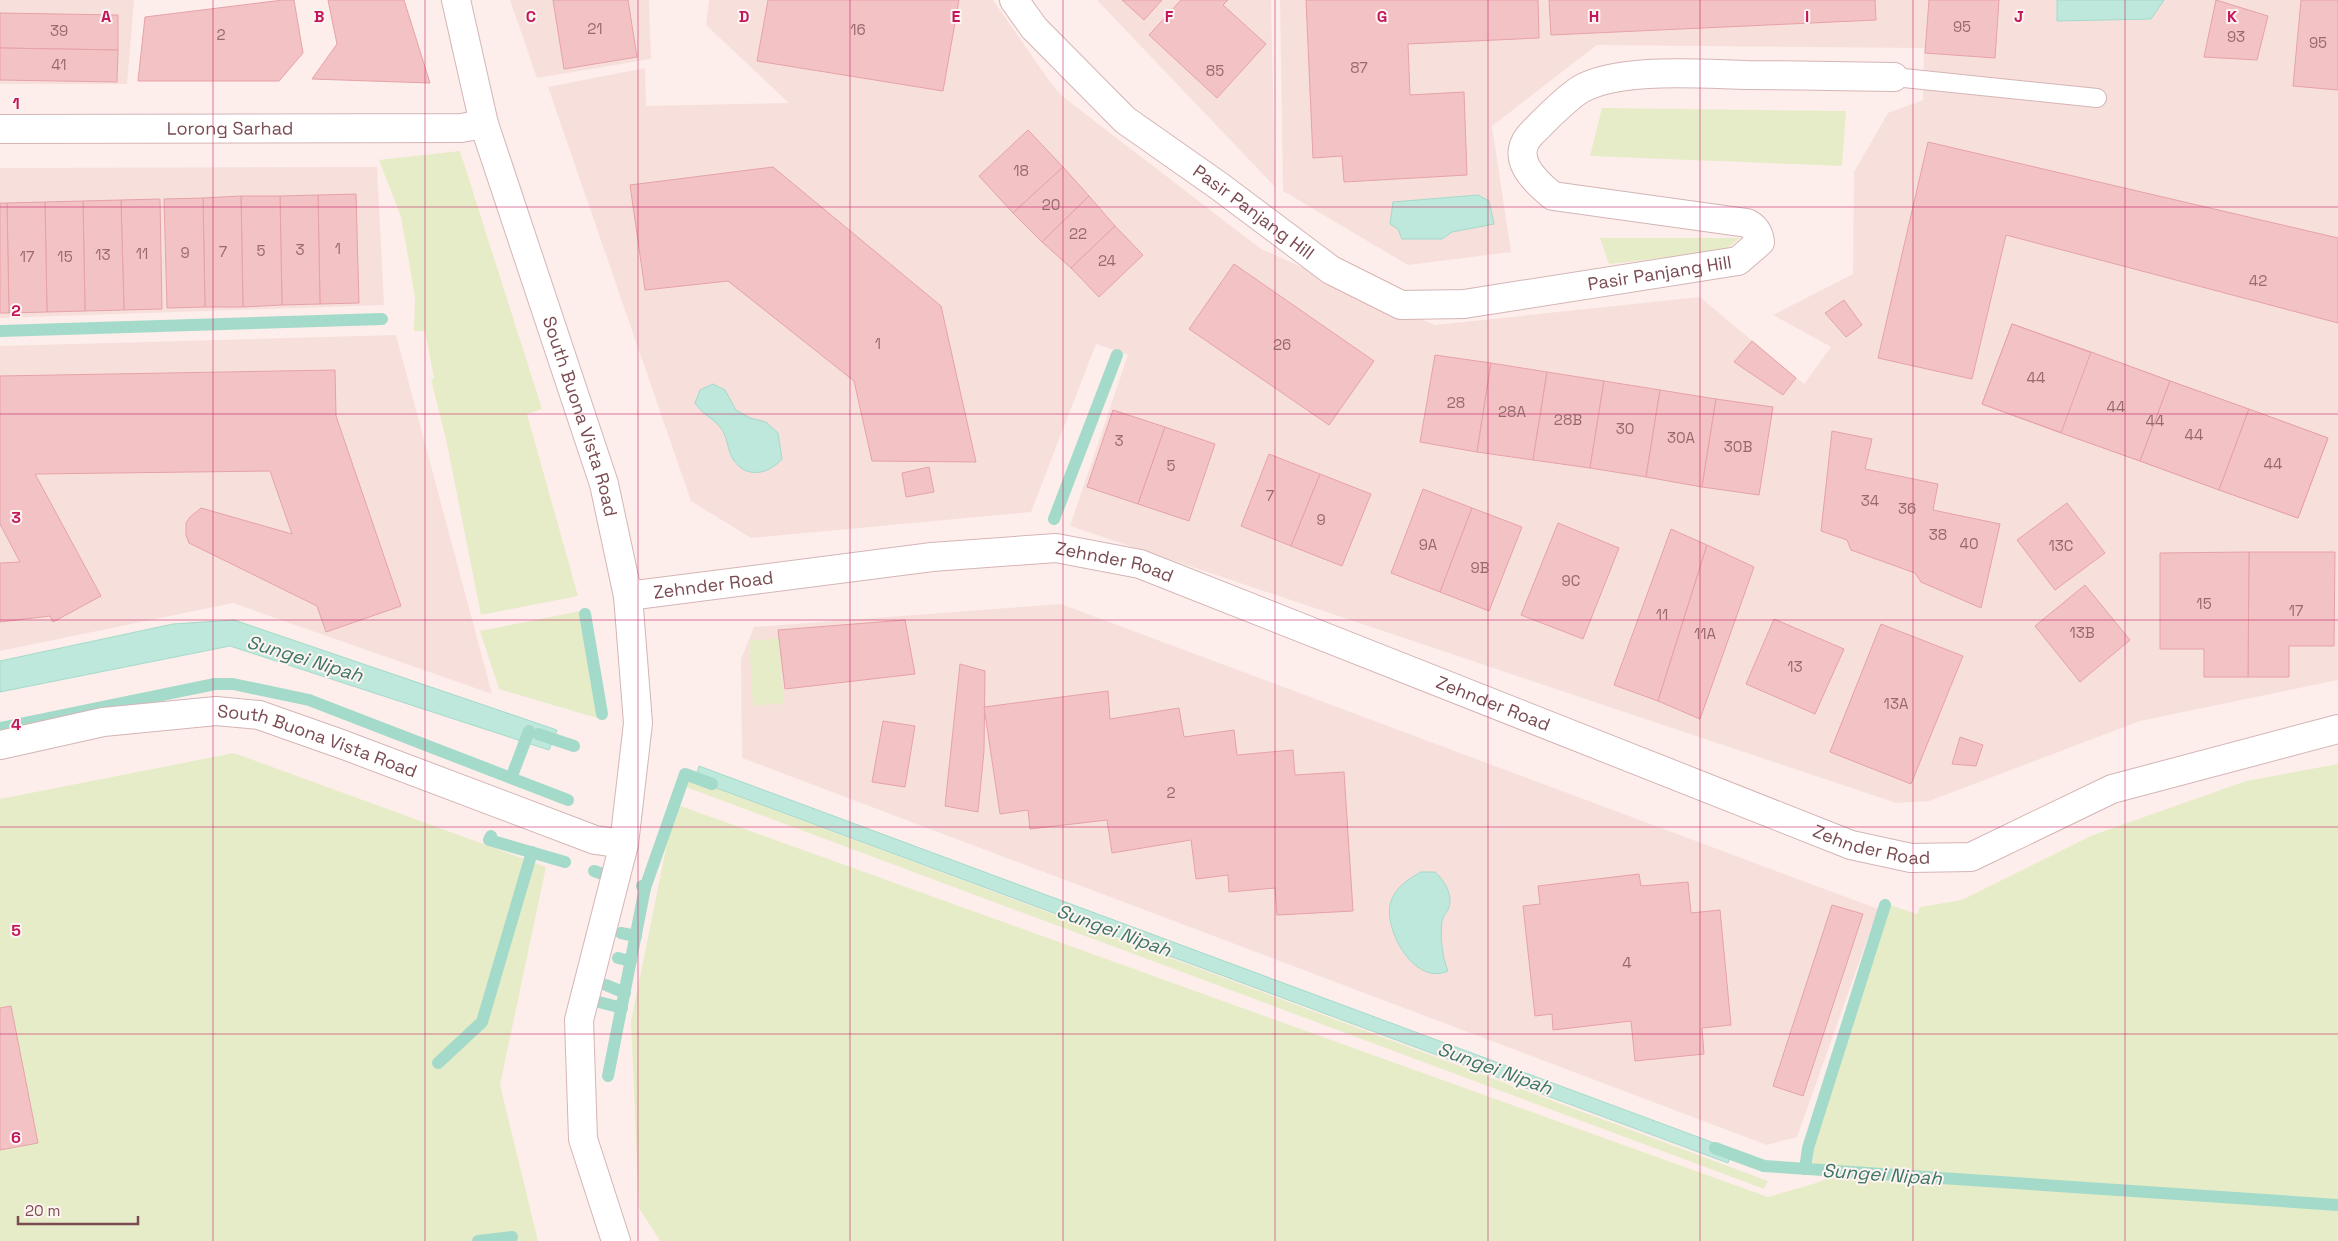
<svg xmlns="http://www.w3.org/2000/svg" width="2338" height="1241" viewBox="0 0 2338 1241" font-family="'Space Grotesk',sans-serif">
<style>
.residential{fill:#f7dfdc}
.green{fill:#e7ecc8}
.water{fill:#bee8db;stroke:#a4daca}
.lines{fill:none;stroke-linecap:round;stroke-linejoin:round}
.stream{stroke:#a4daca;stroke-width:12}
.building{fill:#f3c2c5;stroke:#e6a2a7}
.service-casing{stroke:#d5b5b6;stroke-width:20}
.minor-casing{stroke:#d5b5b6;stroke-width:30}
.tertiary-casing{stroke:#d5b5b6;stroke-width:30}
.service{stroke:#fff;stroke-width:18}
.minor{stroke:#fff;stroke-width:28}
.tertiary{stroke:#fff;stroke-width:28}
.grid{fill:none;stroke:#c2185b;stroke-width:1;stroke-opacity:0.55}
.labels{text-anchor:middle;stroke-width:4;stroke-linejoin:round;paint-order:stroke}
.number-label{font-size:15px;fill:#986a6e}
.street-label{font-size:18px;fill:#7a4c51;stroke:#fff4f2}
.water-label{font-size:19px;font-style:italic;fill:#3c7766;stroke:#fff4f2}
.grid-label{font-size:16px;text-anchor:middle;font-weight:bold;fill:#c2185b;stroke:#fff4f2;stroke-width:4;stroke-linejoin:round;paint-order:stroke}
</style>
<rect width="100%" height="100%" fill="#fdeeeb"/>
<!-- residential -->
<g class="residential">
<path d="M 0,0 L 134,0 L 127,84 L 0,84 Z"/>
<path d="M 510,0 L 649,0 L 651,59 L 537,78 Z"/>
<path d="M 709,0 L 993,0 L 1050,82 L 1062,96 L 1261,249 L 1435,325 L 1700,297 L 1804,384 L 1831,347 L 1773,315 L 1853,274 L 1854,172 L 1888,113 L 1923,100 L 1924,48 L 1597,45 L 1492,126 L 1511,252 L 1408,265 L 1283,191 L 1280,0 L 2338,0 L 2338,680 L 2140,721 L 1929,801 L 1896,803 L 1070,526 L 1128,355 L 1096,344 L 1031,512 L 751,538 L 691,501 L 548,87 L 645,68 L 646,106 L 789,103 L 706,25 Z"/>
<path d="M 1097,0 L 1271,0 L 1275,187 Z"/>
<path d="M 377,167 L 384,305 L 0,318 L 0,168 Z"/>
<path d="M 396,335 L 492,694 L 233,603 L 0,651 L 0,346 Z"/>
<path d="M 1061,604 L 1878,909 L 1797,1137 L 1767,1145 L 742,758 L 741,659 L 754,627 Z"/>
</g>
<!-- green -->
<g class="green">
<path d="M 1602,108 L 1846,111 L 1842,166 L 1590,156 Z"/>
<path d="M 460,151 L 542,409 L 527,414 L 578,596 L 481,615 L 447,444 L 431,380 L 434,378 L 425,331 L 414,331 L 415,297 L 401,217 L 379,160 Z"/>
<path d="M 1600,238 L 1740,238 L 1724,251 L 1609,264 Z"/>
<path d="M 580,611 L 597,718 L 499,689 L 480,631 Z"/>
<path d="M 779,638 L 784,703 L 753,706 L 749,641 Z"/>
<path d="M 234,753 L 546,867 L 500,1085 L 538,1241 L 0,1241 L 0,799 Z"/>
<path d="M 2338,764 L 2338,1241 L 660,1241 L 639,1208 L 631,1021 L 675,804 L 1768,1197 L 1813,1184 L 1852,1169 L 1812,1166 L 1813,1159 L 1811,1154 L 1887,904 L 1917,914 L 1920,907 L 1962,900 L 2093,835 L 2246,781 Z"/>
<path d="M 686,777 L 1768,1181 L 1764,1189 L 683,786 L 681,780 Z"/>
</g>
<!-- water -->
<g class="water">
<path d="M 2057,0 L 2164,0 L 2151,19 L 2057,21 Z"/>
<path d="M 1478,195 L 1489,201 L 1494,224 L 1452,232 L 1442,239 L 1402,239 L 1398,229 L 1390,224 L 1393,202 Z"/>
<path d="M 713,384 L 725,390 L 736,410 L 750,418 L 766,422 L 778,433 L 782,459 C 768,475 745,479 733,459 C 727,450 728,436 720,427 C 712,417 704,416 695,403 L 700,390 Z"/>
<path d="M 234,620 L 557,730 L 549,750 L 230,646 L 0,692 L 0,661 L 173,624 Z"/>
<path d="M 699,766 L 1733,1150 L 1728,1163 L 695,780 Z"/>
<path d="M 1421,872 L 1435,872 C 1444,880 1453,894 1449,907 C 1448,912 1443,915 1442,921 C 1440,936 1442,957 1448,971 C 1415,986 1385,932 1390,905 C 1393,889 1408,879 1421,872 Z"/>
</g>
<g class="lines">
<!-- stream -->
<g class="stream">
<path d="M 0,331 L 382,319"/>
<path d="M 1054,519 L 1117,355"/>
<path d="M 585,614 L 602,714"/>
<path d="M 0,728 L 215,684 L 233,684 L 309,700 L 568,800"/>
<path d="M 538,734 L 574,746"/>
<path d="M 513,773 L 529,731"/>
<path d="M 491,836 L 489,840 L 565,862"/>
<path d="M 594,871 L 614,878"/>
<path d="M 645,888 L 685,774 L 712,784"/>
<path d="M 621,933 L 636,936"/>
<path d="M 618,958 L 631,961"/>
<path d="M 606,985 L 625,993"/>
<path d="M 599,1002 L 622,1008"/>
<path d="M 438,1063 L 482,1022 L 532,852"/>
<path d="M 608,1076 L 645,888 L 642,886"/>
<path d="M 1715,1148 L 1764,1166 L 2338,1205"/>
<path d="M 1805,1169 L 1808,1148 L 1885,905"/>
<path d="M 478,1241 L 512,1237"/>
</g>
</g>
<!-- building -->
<g class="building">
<path d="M 283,0 L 294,0 L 303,53 L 279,81 L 138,81 L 145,17 Z"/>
<path d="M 328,0 L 404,0 L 430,83 L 312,79 L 337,44 Z"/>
<path d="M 553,0 L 628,0 L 637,57 L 564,69 Z"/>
<path d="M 768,0 L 959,0 L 943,91 L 757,61 Z"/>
<path d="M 1122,0 L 1162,0 L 1144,20 Z"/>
<path d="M 1181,0 L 1228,0 L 1223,5 L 1266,44 L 1217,98 L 1149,35 Z"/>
<path d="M 1306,0 L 1538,0 L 1539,38 L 1408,44 L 1410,95 L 1464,92 L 1467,175 L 1344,182 L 1342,156 L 1313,158 Z"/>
<path d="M 1549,0 L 1875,0 L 1876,20 L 1551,35 Z"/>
<path d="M 1929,0 L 1999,0 L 1995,58 L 1925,53 Z"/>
<path d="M 2216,0 L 2268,16 L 2257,60 L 2204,57 Z"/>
<path d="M 2301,0 L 2338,0 L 2338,90 L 2293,86 Z"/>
<path d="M 0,13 L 118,15 L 118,50 L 0,48 Z"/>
<path d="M 0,48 L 118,50 L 117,82 L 0,80 Z"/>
<path d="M 1028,130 L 1063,167 L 1013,213 L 979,176 Z"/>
<path d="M 1928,142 L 2338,238 L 2338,323 L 2006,235 L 1972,379 L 1878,358 Z"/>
<path d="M 773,167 L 941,306 L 976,462 L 872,461 L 854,381 L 728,281 L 645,290 L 630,185 Z"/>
<path d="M 1063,167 L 1089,196 L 1042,242 L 1013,213 Z"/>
<path d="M 356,194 L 359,303 L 320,304 L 318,195 Z"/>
<path d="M 318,195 L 320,304 L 282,305 L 280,196 Z"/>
<path d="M 241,196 L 280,196 L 282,305 L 243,307 Z"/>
<path d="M 241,196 L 243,307 L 205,307 L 203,198 Z"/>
<path d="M 1089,196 L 1115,226 L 1071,268 L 1042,242 Z"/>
<path d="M 203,198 L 205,307 L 167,308 L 164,199 Z"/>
<path d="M 160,199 L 162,309 L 124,310 L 121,200 Z"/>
<path d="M 121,200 L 124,310 L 85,311 L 83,201 Z"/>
<path d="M 83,201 L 85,311 L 47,312 L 45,202 Z"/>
<path d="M 45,202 L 47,312 L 9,313 L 7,203 Z"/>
<path d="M 0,203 L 7,203 L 9,313 L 0,313 Z"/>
<path d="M 1115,226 L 1143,255 L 1099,297 L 1071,268 Z"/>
<path d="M 1234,264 L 1374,361 L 1329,425 L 1189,329 Z"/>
<path d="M 1844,300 L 1862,325 L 1846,337 L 1825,313 Z"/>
<path d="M 2012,324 L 2091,352 L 2061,433 L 1982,404 Z"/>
<path d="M 2012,324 L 2328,438 L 2298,518 L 1982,404 Z"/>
<path d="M 1752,341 L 1796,378 L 1783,395 L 1734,362 Z"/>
<path d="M 2091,352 L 2170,381 L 2140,461 L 2061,433 Z"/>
<path d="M 1435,355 L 1491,363 L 1477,452 L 1420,442 Z"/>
<path d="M 1491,363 L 1547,372 L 1533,460 L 1477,452 Z"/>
<path d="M 335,370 L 336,416 L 401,606 L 326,632 L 317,606 L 189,543 L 186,535 L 186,523 L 190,517 L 201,508 L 292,534 L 270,471 L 35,474 L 101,596 L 53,622 L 50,616 L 0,622 L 0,563 L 20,562 L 0,524 L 0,376 Z"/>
<path d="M 1547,372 L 1604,381 L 1590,468 L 1533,460 Z"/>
<path d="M 1604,381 L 1660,390 L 1646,477 L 1590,468 Z"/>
<path d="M 2170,381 L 2249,409 L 2219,490 L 2140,461 Z"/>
<path d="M 1660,390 L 1716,399 L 1702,487 L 1646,477 Z"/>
<path d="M 1716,399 L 1773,407 L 1759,495 L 1702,487 Z"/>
<path d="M 2249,409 L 2328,438 L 2298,518 L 2219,490 Z"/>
<path d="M 1113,410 L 1165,427 L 1138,504 L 1087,487 Z"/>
<path d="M 1165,427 L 1215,444 L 1189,521 L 1138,504 Z"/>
<path d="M 1832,431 L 1872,439 L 1865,469 L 1938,484 L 1933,510 L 2000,524 L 1981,608 L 1921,582 L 1915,573 L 1851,550 L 1847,540 L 1821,531 Z"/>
<path d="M 1269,454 L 1320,474 L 1291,546 L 1241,526 Z"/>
<path d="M 929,467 L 934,492 L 906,497 L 902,473 Z"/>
<path d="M 1320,474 L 1371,494 L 1342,566 L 1291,546 Z"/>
<path d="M 1423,489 L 1472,508 L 1440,592 L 1391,573 Z"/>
<path d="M 2067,503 L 2105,553 L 2055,590 L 2017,540 Z"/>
<path d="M 1472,508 L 1522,527 L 1489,611 L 1440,592 Z"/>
<path d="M 1558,523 L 1619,548 L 1583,639 L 1521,615 Z"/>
<path d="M 1671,529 L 1707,545 L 1658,701 L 1614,685 Z"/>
<path d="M 1707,545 L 1754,567 L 1700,719 L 1658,701 Z"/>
<path d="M 2249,552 L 2335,552 L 2334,646 L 2289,646 L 2289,677 L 2248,677 Z"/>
<path d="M 2249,552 L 2248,677 L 2204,677 L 2204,649 L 2160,649 L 2160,553 Z"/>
<path d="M 2085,585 L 2130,640 L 2080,682 L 2035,626 Z"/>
<path d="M 1774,619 L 1844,649 L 1815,714 L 1746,684 Z"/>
<path d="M 905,620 L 915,674 L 785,689 L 778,630 Z"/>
<path d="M 1881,624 L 1963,656 L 1911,784 L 1830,752 Z"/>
<path d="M 960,664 L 985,671 L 984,751 L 978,812 L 945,806 Z"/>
<path d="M 1108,691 L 1110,719 L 1179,708 L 1184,737 L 1234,730 L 1237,755 L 1293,750 L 1295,775 L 1344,772 L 1353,911 L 1277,915 L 1275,888 L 1229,892 L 1228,875 L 1196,879 L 1191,840 L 1112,853 L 1107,820 L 1030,829 L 1028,810 L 1000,814 L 984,707 Z"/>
<path d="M 883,721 L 915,726 L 905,787 L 872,782 Z"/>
<path d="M 1960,737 L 1983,745 L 1976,766 L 1952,764 Z"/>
<path d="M 1639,874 L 1641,886 L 1688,882 L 1691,913 L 1720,910 L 1731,1025 L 1702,1028 L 1704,1054 L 1635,1061 L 1631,1021 L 1553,1030 L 1552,1014 L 1535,1016 L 1523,906 L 1540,904 L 1538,886 Z"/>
<path d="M 1832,905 L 1863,914 L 1803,1096 L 1773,1086 Z"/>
<path d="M 11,1006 L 38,1143 L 0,1150 L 0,1008 Z"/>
</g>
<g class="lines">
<!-- service casing -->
<g class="service-casing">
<path id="service" d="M 1894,77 L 2097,98"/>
</g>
<!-- minor casing -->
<g class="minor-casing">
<g id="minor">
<path id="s1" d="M 1014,0 L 1034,28 L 1125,120 L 1219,186 L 1331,270 L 1401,305 L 1464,304 L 1738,261 L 1760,242 C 1759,233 1755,227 1747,223 L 1553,196 C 1533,180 1508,156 1533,132 C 1546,119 1566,98 1581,89 C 1620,67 1701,74 1746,75 C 1795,75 1845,76 1894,77"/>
<path id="s2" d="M 0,129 L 461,128 L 484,124"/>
<path id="s3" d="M 628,596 L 932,557 L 1056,548 L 1140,564 L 1851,845 L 1911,858 L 1971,857 L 2112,789 L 2338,729"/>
<path id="s4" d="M 0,745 L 103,722 L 216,711 L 259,715 L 344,745 L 595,840 L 624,844"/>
</g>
</g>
<!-- tertiary casing -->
<g class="tertiary-casing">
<g id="tertiary">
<path id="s5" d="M 456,0 L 484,124 L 604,484 L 628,596 L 638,723 L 624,844 L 579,1020 L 583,1139 L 616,1241"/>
</g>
</g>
<!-- service -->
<use href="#service" class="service"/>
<!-- minor -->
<use href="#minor" class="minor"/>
<!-- tertiary -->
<use href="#tertiary" class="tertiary"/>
</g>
<!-- grid -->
<path class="grid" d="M 213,0 L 213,1241M 425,0 L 425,1241M 638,0 L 638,1241M 850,0 L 850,1241M 1063,0 L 1063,1241M 1275,0 L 1275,1241M 1488,0 L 1488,1241M 1700,0 L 1700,1241M 1913,0 L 1913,1241M 2125,0 L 2125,1241M 0,207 L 2338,207M 0,414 L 2338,414M 0,620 L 2338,620M 0,827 L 2338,827M 0,1034 L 2338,1034"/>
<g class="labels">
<!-- number labels -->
<g class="number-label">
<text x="1962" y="32">95</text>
<text x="595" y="34">21</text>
<text x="858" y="35">16</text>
<text x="59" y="36">39</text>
<text x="221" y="40">2</text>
<text x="2236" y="42">93</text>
<text x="2318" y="48">95</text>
<text x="59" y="70">41</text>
<text x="1359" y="73">87</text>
<text x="1215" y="76">85</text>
<text x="1021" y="176">18</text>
<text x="1051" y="210">20</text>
<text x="1078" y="239">22</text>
<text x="338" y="254">1</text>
<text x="300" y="255">3</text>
<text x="261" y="256">5</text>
<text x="223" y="257">7</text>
<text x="185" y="258">9</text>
<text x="142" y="259">11</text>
<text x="103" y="260">13</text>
<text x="27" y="262">17</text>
<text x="65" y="262">15</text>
<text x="1107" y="266">24</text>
<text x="2258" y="286">42</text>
<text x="878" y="349">1</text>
<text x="1282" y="350">26</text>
<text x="2036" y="383">44</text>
<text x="1456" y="408">28</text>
<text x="2116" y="412">44</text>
<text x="1512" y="417">28A</text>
<text x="1568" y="425">28B</text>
<text x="2155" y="426">44</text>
<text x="1625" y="434">30</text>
<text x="2194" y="440">44</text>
<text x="1681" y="443">30A</text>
<text x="1119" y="446">3</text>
<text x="1738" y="452">30B</text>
<text x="2273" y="469">44</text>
<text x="1171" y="471">5</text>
<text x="1270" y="501">7</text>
<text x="1870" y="506">34</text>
<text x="1907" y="514">36</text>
<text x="1321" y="525">9</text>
<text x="1938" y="540">38</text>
<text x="1969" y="549">40</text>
<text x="1428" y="550">9A</text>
<text x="2061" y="551">13C</text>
<text x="1480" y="573">9B</text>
<text x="1571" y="586">9C</text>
<text x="2204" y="609">15</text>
<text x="2296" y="616">17</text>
<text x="1662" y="620">11</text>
<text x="2082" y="638">13B</text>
<text x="1705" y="639">11A</text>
<text x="1795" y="672">13</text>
<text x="1896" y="709">13A</text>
<text x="1171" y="798">2</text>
<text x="1627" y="968">4</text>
</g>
<!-- street labels -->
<g class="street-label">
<text dy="6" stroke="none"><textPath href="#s2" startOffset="230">Lorong Sarhad</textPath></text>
<text dy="6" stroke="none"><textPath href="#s1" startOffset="322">Pasir Panjang Hill</textPath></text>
<text dy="6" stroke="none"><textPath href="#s1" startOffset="758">Pasir Panjang Hill</textPath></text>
<text dy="6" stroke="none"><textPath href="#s5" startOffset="435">South Buona Vista Road</textPath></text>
<text dy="6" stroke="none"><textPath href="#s3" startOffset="491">Zehnder Road</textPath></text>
<text dy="6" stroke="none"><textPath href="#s3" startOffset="86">Zehnder Road</textPath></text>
<text dy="6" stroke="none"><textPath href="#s3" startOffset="896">Zehnder Road</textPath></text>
<text dy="6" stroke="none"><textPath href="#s4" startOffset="325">South Buona Vista Road</textPath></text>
<text dy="6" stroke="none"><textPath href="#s3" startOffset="1301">Zehnder Road</textPath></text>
</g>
<!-- water labels -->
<g class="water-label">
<text transform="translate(305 658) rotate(17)" y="7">Sungei Nipah</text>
<text transform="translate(1114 930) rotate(20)" y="7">Sungei Nipah</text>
<text transform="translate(1495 1068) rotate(20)" y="7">Sungei Nipah</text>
<text transform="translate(1882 1174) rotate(4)" y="7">Sungei Nipah</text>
</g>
</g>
<g class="grid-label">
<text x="106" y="22">A</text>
<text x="319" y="22">B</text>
<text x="531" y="22">C</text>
<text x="744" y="22">D</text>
<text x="956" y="22">E</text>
<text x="1169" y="22">F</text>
<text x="1382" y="22">G</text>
<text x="1594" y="22">H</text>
<text x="1807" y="22">I</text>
<text x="2019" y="22">J</text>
<text x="2232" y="22">K</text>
<text x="16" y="109">1</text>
<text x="16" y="316">2</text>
<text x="16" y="523">3</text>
<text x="16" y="730">4</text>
<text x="16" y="936">5</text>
<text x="16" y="1143">6</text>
</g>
<!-- scale -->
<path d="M18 1216v8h120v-8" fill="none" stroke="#7a4c51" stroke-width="2.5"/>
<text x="25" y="1216" font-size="15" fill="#7a4c51" stroke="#fff4f2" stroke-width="4" paint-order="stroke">20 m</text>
</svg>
